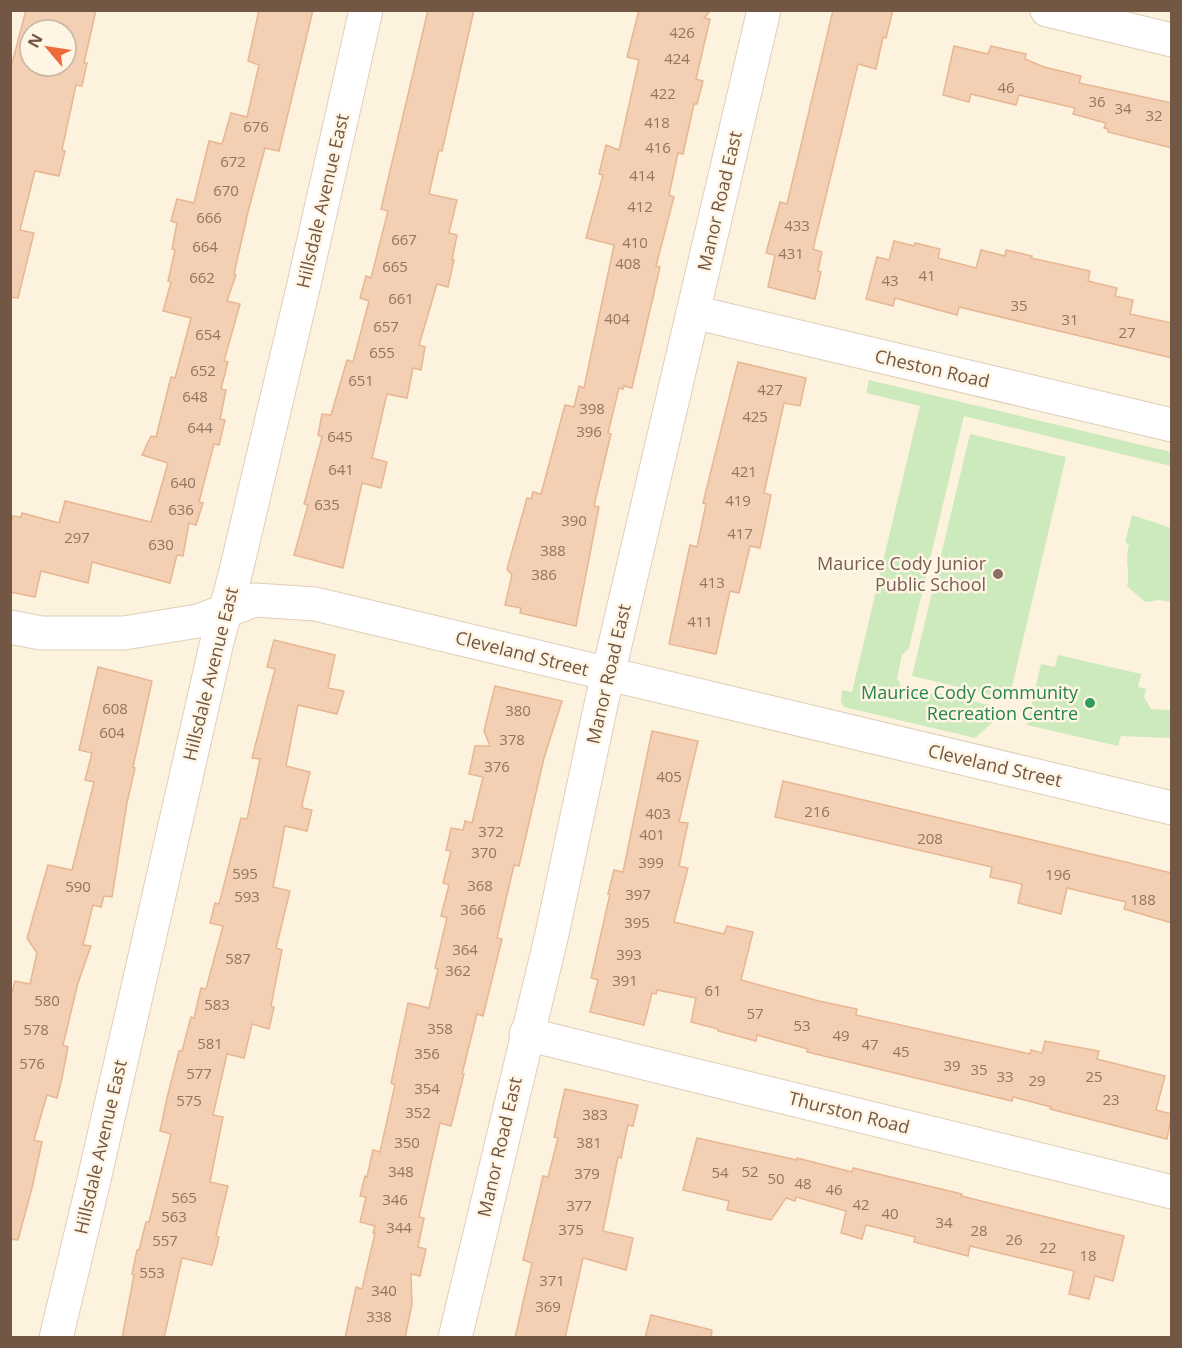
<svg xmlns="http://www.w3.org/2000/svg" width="1182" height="1348" viewBox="0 0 1182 1348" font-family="'Open Sans',sans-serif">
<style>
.green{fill:#cdeabc}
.building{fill:#f3cfb3;stroke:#e7b693;stroke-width:1.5;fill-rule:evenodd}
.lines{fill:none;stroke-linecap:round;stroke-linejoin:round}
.minor-casing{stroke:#e1cdb9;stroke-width:35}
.minor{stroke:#fff;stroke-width:33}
.education-dot{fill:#8d6e63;stroke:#fff5e4;stroke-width:2}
.leisure-dot{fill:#2e9e5b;stroke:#fff5e4;stroke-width:2}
.labels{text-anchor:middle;stroke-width:5;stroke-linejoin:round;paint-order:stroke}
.number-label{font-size:15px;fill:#937560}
.street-label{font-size:18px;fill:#735745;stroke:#fff5e4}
.education-label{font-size:18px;fill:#785e54;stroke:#fff5e4;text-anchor:end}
.leisure-label{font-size:18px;fill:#27864d;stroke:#fff5e4;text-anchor:end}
</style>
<rect width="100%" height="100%" fill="#fdf2dd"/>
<!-- green -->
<g class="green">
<path d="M 869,380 L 1171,452 L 1171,466 L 964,416 L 909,648 L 902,655 L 897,678 L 903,690 L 928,696 L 933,692 L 994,706 L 992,723 L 975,738 L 844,707 L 841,701 L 842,690 L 852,692 L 920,406 L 866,393 Z"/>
<path d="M 970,434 L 1066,457 L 1009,699 L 912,676 Z"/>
<path d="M 1132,515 L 1171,528 L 1171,602 L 1160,600 L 1145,602 L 1127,586 C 1131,570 1124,562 1129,544 L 1125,543 Z"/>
<path d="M 1058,655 L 1141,674 L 1138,687 L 1146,689 L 1144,697 L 1151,709 L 1171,710 L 1170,738 L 1121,736 L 1118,746 L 1027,725 L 1041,664 L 1055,667 Z"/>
</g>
<!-- building -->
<g class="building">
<path d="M 26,10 L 96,10 L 84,63 L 87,63 L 82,86 L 76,85 L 62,150 L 65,151 L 59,176 L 35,171 L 20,230 L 34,233 L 18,298 L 10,297 L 10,71 ZM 30,30 L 66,30 L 66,66 L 30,66 Z"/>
<path d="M 259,10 L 313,10 L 279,151 L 265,148 L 248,212 L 234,274 L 236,275 L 227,301 L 240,304 L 224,361 L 228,362 L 221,389 L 226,390 L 220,419 L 225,420 L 219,445 L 214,444 L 199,502 L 203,503 L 196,525 L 189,523 L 183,556 L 177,555 L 170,583 L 92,562 L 88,583 L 41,571 L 35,597 L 10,592 L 10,526 L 13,516 L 21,517 L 22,513 L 59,523 L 65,501 L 151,522 L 168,463 L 142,455 L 151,436 L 156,437 L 171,377 L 175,378 L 191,318 L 163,311 L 171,282 L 168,281 L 175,250 L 172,249 L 177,223 L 171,221 L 177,199 L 194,203 L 209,141 L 222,144 L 231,113 L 247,117 L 259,65 L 248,61 Z"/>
<path d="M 428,10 L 474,10 L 442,151 L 439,150 L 429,194 L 457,200 L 449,233 L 457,235 L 452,260 L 454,260 L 448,287 L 437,284 L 419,345 L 425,347 L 421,370 L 413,368 L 407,398 L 387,394 L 372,458 L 387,462 L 381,488 L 362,483 L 343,568 L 294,555 L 308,505 L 304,504 L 322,437 L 318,435 L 322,414 L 331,415 L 347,360 L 353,362 L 369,301 L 360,298 L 366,276 L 371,278 L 388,211 L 381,209 Z"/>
<path d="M 639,10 L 711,10 L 704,18 L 710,19 L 696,79 L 703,81 L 697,104 L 694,104 L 683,154 L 678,153 L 669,195 L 674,197 L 656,266 L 660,267 L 632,388 L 624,386 L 623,389 L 619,388 L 608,433 L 611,434 L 594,506 L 599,507 L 576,626 L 520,613 L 521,608 L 505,605 L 512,575 L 507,569 L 527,498 L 531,499 L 533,492 L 541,494 L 565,405 L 574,407 L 579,386 L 584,388 L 614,245 L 586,238 L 603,175 L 599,174 L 606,145 L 619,150 L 639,60 L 627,57 Z"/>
<path d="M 833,10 L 893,10 L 886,38 L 883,37 L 876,69 L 858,64 L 813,249 L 822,252 L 818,271 L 821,272 L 815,299 L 768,287 L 775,255 L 766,253 L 780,202 L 787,204 Z"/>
<path d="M 954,46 L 988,54 L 991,46 L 1026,54 L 1025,59 L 1044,67 L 1081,76 L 1079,83 L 1172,103 L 1172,148 L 1108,132 L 1108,129 L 1104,128 L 1106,123 L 1073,114 L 1075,108 L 1019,95 L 1016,105 L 971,94 L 969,102 L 943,95 Z"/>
<path d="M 894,241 L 914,246 L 915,243 L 940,249 L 938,258 L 976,268 L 981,250 L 1005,256 L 1006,250 L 1032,256 L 1031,258 L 1090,271 L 1088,281 L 1117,288 L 1115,296 L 1133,300 L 1130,314 L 1172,323 L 1172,358 L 959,307 L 957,315 L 895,298 L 893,306 L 866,299 L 877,257 L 889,260 Z"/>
<path d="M 738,362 L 806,378 L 800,406 L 784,403 L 764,493 L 771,495 L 760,548 L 750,546 L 739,593 L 730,591 L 716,654 L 669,644 L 690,545 L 697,547 L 706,504 L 703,503 Z"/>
<path d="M 274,640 L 335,655 L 328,688 L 344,691 L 337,714 L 298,705 L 286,766 L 310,772 L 302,805 L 303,808 L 312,810 L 307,831 L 285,826 L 273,887 L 290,891 L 276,948 L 282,950 L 271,1006 L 274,1007 L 269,1029 L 252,1024 L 244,1058 L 227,1054 L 213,1115 L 223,1117 L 210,1182 L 228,1186 L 216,1236 L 219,1237 L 218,1242 L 212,1265 L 182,1258 L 164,1338 L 122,1338 L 134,1275 L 132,1274 L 137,1250 L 139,1250 L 146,1222 L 149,1222 L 171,1134 L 160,1131 L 167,1098 L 179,1051 L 182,1051 L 191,1017 L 194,1018 L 201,988 L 206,989 L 223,926 L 210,923 L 215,903 L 219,904 L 241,818 L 247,819 L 260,759 L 252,758 L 275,669 L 267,667 Z"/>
<path d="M 98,667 L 152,681 L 133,767 L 135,768 L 127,803 L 112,897 L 104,896 L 101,907 L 93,905 L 83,945 L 91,946 L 78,983 L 63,1045 L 68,1047 L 62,1078 L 57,1098 L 47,1095 L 34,1140 L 42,1142 L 32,1188 L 18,1240 L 10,1239 L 10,999 L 15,981 L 30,984 L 37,953 L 27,938 L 48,865 L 72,870 L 94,782 L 85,780 L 92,753 L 79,750 Z"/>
<path d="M 495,686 L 562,701 L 544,758 L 519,866 L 514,865 L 497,938 L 502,939 L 483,1016 L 477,1014 L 462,1074 L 464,1074 L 451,1126 L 440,1123 L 419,1217 L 424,1218 L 418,1247 L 426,1249 L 420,1276 L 411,1274 L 412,1304 L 405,1338 L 345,1338 L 356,1287 L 362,1289 L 375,1233 L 373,1233 L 375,1226 L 360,1222 L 366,1197 L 360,1196 L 365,1176 L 367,1177 L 373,1150 L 380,1152 L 395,1085 L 391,1083 L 408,1003 L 429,1008 L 438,969 L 435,968 L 447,918 L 441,916 L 449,885 L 443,883 L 451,851 L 446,850 L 451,828 L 463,830 L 465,821 L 472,823 L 483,777 L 469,774 L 475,746 L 490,746 L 484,731 Z"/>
<path d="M 652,731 L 698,741 L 679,822 L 688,823 L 679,866 L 688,868 L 674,922 L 724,934 L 727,926 L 753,932 L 741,980 L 819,1001 L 857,1009 L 856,1015 L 1030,1054 L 1031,1050 L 1042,1053 L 1045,1041 L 1099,1051 L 1097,1059 L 1165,1076 L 1156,1110 L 1172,1114 L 1167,1139 L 1050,1109 L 1051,1107 L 1013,1097 L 1012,1101 L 807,1052 L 808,1049 L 757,1035 L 756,1041 L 718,1031 L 718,1029 L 691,1022 L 696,998 L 657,990 L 656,994 L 652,993 L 644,1025 L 590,1012 L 598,980 L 591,978 L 610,894 L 608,894 L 614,870 L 623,872 Z"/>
<path d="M 783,781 L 1172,873 L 1172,923 L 1124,909 L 1126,902 L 1067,888 L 1061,914 L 1018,903 L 1022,884 L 990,877 L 992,867 L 775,817 Z"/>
<path d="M 565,1089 L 638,1105 L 633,1126 L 628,1125 L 621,1158 L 618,1157 L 603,1231 L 633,1238 L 626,1270 L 583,1258 L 565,1338 L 515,1338 L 532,1263 L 523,1260 L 543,1176 L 548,1177 L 558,1138 L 554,1137 Z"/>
<path d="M 697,1138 L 797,1160 L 797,1158 L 852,1172 L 853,1168 L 962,1194 L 961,1196 L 1124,1236 L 1113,1281 L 1095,1276 L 1089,1299 L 1069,1294 L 1074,1271 L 970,1246 L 968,1256 L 914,1242 L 915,1237 L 866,1225 L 862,1239 L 841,1233 L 846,1211 L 796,1197 L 795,1201 L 786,1198 L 771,1220 L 727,1210 L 729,1201 L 683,1190 Z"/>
<path d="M 651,1315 L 712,1330 L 711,1338 L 645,1338 Z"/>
</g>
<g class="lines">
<!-- minor casing -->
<g class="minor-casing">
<g id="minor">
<path d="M 1047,10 L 1172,40"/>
<path d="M 693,312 L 1172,425"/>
<path d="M 10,627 L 41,633 L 124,633 L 198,621 L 255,600 L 315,604 L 1172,808"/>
<path d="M 526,1034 L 1172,1192"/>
<path d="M 56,1338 L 93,1184 L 216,646 L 235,575 L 304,284 L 366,10"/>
<path d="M 455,1338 L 552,934 L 602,700 L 764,10"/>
</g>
</g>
<!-- minor -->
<use href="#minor" class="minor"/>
</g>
<!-- markers -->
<circle class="education-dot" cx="998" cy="574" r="6"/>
<circle class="leisure-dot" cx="1090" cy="703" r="6"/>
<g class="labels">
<!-- number labels -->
<g class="number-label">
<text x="682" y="38">426</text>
<text x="677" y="64">424</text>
<text x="1006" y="93">46</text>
<text x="663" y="99">422</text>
<text x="1097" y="107">36</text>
<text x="1123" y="114">34</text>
<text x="1154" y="121">32</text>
<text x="657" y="128">418</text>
<text x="256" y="132">676</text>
<text x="658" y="153">416</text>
<text x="233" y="167">672</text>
<text x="642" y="181">414</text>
<text x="226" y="196">670</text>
<text x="640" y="212">412</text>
<text x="209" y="223">666</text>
<text x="797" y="231">433</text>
<text x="404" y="245">667</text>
<text x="635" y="248">410</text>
<text x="205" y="252">664</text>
<text x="791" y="259">431</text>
<text x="628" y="269">408</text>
<text x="395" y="272">665</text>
<text x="927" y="281">41</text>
<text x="202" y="283">662</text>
<text x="890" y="286">43</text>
<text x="401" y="304">661</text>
<text x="1019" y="311">35</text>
<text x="617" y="324">404</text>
<text x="1070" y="325">31</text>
<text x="386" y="332">657</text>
<text x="1127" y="338">27</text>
<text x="208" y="340">654</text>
<text x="382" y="358">655</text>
<text x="203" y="376">652</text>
<text x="361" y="386">651</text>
<text x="770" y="395">427</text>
<text x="195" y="402">648</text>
<text x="592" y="414">398</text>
<text x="755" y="422">425</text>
<text x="200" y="433">644</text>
<text x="589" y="437">396</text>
<text x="340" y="442">645</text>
<text x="341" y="475">641</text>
<text x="744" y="477">421</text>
<text x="183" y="488">640</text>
<text x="738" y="506">419</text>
<text x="327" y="510">635</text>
<text x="181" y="515">636</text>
<text x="574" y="526">390</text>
<text x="740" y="539">417</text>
<text x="77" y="543">297</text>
<text x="161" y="550">630</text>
<text x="553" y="556">388</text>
<text x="544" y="580">386</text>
<text x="712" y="588">413</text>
<text x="700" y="627">411</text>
<text x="115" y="714">608</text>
<text x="518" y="716">380</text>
<text x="112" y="738">604</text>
<text x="512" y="745">378</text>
<text x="497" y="772">376</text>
<text x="669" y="782">405</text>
<text x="817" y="817">216</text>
<text x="658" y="819">403</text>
<text x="491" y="837">372</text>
<text x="652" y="840">401</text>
<text x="930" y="844">208</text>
<text x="484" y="858">370</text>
<text x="651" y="868">399</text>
<text x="245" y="879">595</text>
<text x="1058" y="880">196</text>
<text x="480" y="891">368</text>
<text x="78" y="892">590</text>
<text x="638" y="900">397</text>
<text x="247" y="902">593</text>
<text x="1143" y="905">188</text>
<text x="473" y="915">366</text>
<text x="637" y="928">395</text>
<text x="465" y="955">364</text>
<text x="629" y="960">393</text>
<text x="238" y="964">587</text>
<text x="458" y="976">362</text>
<text x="625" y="986">391</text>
<text x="713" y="996">61</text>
<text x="47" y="1006">580</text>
<text x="217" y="1010">583</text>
<text x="755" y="1019">57</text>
<text x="802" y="1031">53</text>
<text x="440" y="1034">358</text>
<text x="36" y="1035">578</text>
<text x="841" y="1041">49</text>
<text x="210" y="1049">581</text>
<text x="870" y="1050">47</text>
<text x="901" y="1057">45</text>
<text x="427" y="1059">356</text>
<text x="32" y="1069">576</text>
<text x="952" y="1071">39</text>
<text x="979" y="1075">35</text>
<text x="199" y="1079">577</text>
<text x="1005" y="1082">33</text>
<text x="1094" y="1082">25</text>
<text x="1037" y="1086">29</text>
<text x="427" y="1094">354</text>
<text x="1111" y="1105">23</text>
<text x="189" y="1106">575</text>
<text x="418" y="1118">352</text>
<text x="595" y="1120">383</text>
<text x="407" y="1148">350</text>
<text x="589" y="1148">381</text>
<text x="401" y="1177">348</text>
<text x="750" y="1177">52</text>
<text x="720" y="1178">54</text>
<text x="587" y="1179">379</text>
<text x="776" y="1184">50</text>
<text x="803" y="1189">48</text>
<text x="834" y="1195">46</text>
<text x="184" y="1203">565</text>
<text x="395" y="1205">346</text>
<text x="861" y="1210">42</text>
<text x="579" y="1211">377</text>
<text x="890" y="1219">40</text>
<text x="174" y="1222">563</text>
<text x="944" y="1228">34</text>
<text x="399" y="1233">344</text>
<text x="571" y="1235">375</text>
<text x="979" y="1236">28</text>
<text x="1014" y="1245">26</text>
<text x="165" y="1246">557</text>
<text x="1048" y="1253">22</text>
<text x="1088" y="1261">18</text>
<text x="152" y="1278">553</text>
<text x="552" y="1286">371</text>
<text x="384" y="1296">340</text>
<text x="548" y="1312">369</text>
<text x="379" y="1322">338</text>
</g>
<!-- street labels -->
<g class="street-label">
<text transform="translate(323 201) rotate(-77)" y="6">Hillsdale Avenue East</text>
<text transform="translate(720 201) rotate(-77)" y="6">Manor Road East</text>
<text transform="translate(932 369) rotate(13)" y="6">Cheston Road</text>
<text transform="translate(522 654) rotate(14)" y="6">Cleveland Street</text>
<text transform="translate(211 674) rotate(-76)" y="6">Hillsdale Avenue East</text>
<text transform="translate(609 674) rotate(-77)" y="6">Manor Road East</text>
<text transform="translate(995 766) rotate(13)" y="6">Cleveland Street</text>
<text transform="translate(849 1113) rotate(14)" y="6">Thurston Road</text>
<text transform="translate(101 1147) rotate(-77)" y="6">Hillsdale Avenue East</text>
<text transform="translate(500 1147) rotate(-77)" y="6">Manor Road East</text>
</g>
<!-- education labels -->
<g class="education-label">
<text x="986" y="570">Maurice Cody Junior<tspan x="986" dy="21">Public School</tspan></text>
</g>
<!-- leisure labels -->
<g class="leisure-label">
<text x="1078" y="699">Maurice Cody Community<tspan x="1078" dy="21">Recreation Centre</tspan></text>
</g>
</g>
<!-- border -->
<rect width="1182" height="1348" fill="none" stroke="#735745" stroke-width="24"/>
<!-- north arrow -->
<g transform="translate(48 48) rotate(299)"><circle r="28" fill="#fff5e4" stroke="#c7b6a4" stroke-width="1.5"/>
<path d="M0-4.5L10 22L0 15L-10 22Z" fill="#ed6a3c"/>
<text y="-9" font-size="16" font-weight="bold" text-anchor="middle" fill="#735745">N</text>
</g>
</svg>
